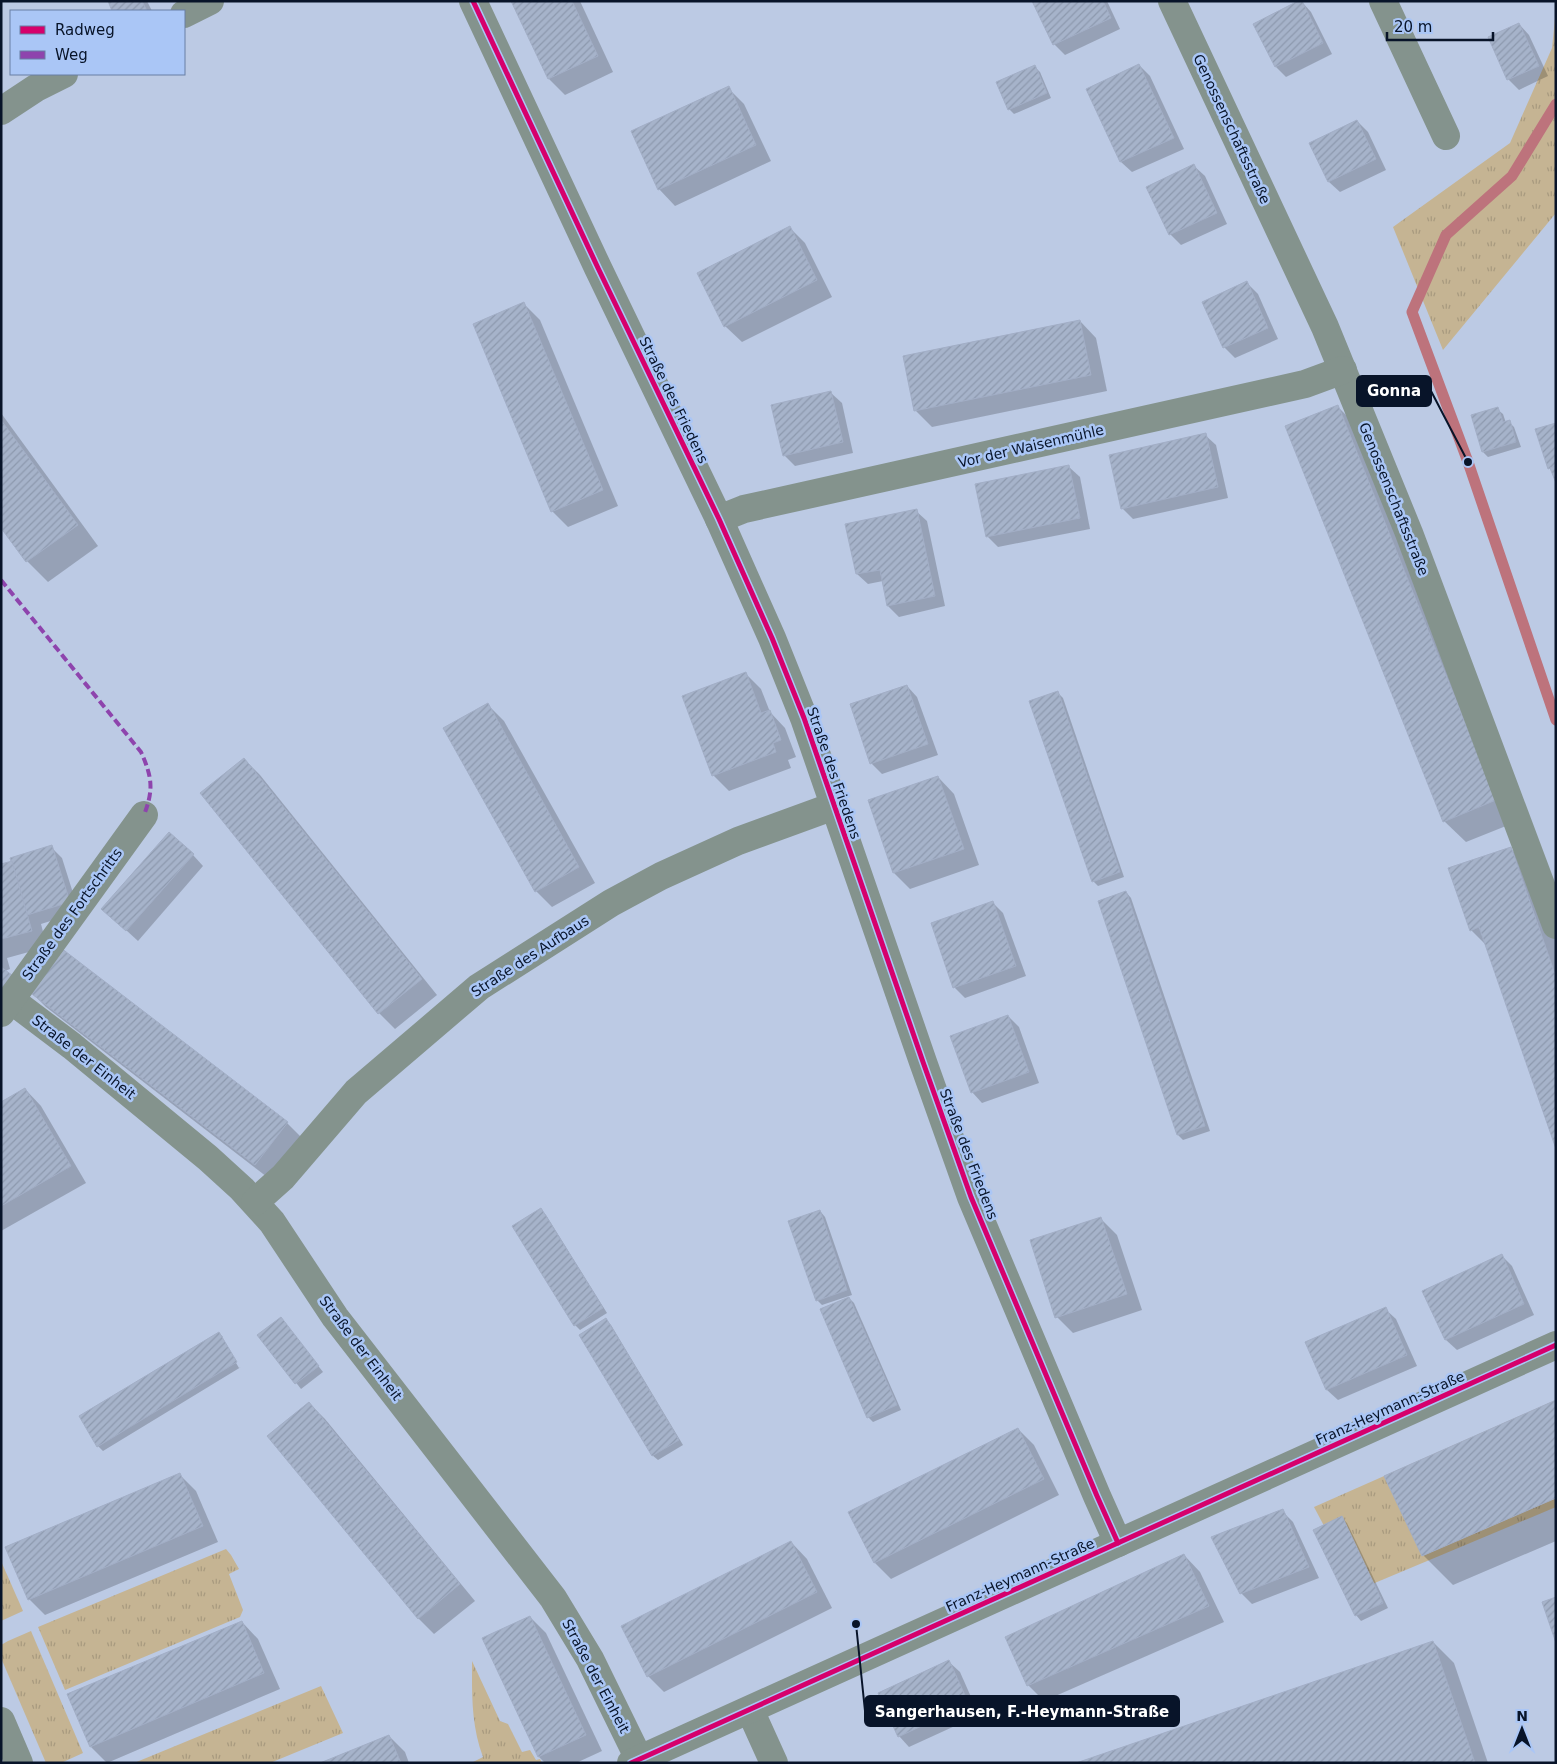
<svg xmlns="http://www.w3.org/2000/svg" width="1557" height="1764" viewBox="0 0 1557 1764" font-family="'DejaVu Sans',sans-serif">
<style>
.grass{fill:url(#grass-tufts)}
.shadow{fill:#0003}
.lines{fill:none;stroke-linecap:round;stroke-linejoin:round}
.stream{stroke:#bd737c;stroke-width:11}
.building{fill:url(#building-hatch);stroke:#a2aec6}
.minor{stroke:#84938d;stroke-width:28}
.quiet{stroke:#8e44ad;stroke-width:4;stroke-dasharray:8 4;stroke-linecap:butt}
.cycleway-casing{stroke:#aac6f6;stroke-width:8}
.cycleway{stroke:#d6006c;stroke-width:5}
.labels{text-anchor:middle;stroke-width:5;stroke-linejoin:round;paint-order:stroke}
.street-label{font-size:14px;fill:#081429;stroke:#aac6f6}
.leader{fill:none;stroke:#081429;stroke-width:2}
.callout-dot{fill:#081429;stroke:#aac6f6;stroke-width:2}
.callout{fill:#081429;stroke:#081429;stroke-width:2}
.callout-label{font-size:15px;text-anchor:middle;font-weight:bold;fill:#fff}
</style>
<defs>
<pattern id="grass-tufts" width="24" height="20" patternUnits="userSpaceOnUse" patternTransform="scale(1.25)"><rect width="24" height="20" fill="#c5b493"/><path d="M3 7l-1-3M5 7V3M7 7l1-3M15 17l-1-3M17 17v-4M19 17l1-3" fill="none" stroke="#a89a7f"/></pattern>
<pattern id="building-hatch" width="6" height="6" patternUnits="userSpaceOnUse" patternTransform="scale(1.25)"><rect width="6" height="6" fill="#a6b3ca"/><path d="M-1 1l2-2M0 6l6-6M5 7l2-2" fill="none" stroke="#8d99ae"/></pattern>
</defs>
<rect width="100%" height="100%" fill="#bccae4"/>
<!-- grass -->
<g class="grass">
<path d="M 1556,9 L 1556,213 L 1443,350 L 1393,227 L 1510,143 L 1552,48 Z"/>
<path d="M 1556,1400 L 1556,1507 L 1358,1590 L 1314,1507 Z"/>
<path d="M 226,1549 L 231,1555 L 239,1569 L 229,1574 L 243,1610 L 240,1617 L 65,1690 L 38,1627 Z"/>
<path d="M 1,1561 L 23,1611 L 1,1621 Z"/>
<path d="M 31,1631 L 83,1753 L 61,1763 L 46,1763 L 1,1658 L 1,1645 L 8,1641 Z"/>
<path d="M 472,1661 L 500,1721 L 508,1724 L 522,1752 L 530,1750 L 536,1760 L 540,1759 L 542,1763 L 471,1763 L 483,1757 C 471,1725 472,1694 472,1661 Z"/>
<path d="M 321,1686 L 343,1733 L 270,1763 L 134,1763 Z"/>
</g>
<!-- shadow -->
<g class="shadow">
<path d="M 109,1 L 147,1 L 152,11 L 113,11 Z"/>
<path d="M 512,1 L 580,1 L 613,72 L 565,95 L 549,79 Z"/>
<path d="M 1034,1 L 1107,1 L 1120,29 L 1065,55 L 1054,44 Z"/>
<path d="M 1301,1 L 1311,12 L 1332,54 L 1286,77 L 1276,67 Z"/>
<path d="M 1519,24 L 1529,35 L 1548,76 L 1519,90 L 1508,79 Z"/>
<path d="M 1139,65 L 1150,76 L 1184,149 L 1132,172 L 1121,162 L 1088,89 Z"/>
<path d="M 1035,67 L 1040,72 L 1051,98 L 1014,114 L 1009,109 Z"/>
<path d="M 728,88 L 744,104 L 771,161 L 675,206 L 659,189 Z"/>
<path d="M 1357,121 L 1368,132 L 1386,170 L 1340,192 L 1329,182 L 1310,144 Z"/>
<path d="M 1194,166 L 1205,176 L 1227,224 L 1181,245 L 1170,234 L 1148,188 Z"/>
<path d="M 789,227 L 805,243 L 832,297 L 742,342 L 725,326 L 699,274 Z"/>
<path d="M 1247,283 L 1258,294 L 1278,339 L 1235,358 L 1224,347 Z"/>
<path d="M 524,304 L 540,320 L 618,506 L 568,527 L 552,511 Z"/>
<path d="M 1080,321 L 1096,338 L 1107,391 L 932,427 L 916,411 L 904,357 Z"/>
<path d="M 831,393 L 842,403 L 853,453 L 795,466 L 784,455 Z"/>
<path d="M 1338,407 L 1359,428 L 1516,822 L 1466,842 L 1444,821 Z"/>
<path d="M 1497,409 L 1503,414 L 1506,423 L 1509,422 L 1514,427 L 1521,447 L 1488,457 L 1483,452 Z"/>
<path d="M 1,413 L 98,546 L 48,582 L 27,561 L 1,526 Z"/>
<path d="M 1205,435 L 1216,445 L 1228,498 L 1133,519 L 1122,508 Z"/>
<path d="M 1069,467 L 1080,477 L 1090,529 L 998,547 L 987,536 Z"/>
<path d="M 916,511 L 927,521 L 945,606 L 899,617 L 888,606 L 883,581 L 868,584 L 857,574 Z"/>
<path d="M 745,673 L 761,689 L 770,712 L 785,728 L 796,757 L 788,760 L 791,768 L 729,791 L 713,775 Z"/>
<path d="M 907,686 L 917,697 L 938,755 L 882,774 L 871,763 Z"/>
<path d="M 1058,693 L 1063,698 L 1124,877 L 1098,886 L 1093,881 Z"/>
<path d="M 488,705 L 504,721 L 595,883 L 552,907 L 536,891 Z"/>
<path d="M 244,759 L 260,775 L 437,995 L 395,1029 L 379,1013 Z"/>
<path d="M 938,777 L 954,794 L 979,865 L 910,889 L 894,873 L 869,801 Z"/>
<path d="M 51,847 L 62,858 L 79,912 L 41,924 L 47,947 L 7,958 L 10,969 L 5,971 L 1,1011 L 1,866 Z"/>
<path d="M 1510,848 L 1532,869 L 1556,939 L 1556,1145 L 1487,946 L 1471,930 Z"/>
<path d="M 193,855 L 203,866 L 138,941 L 103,909 Z"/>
<path d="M 1126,892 L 1131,898 L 1210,1131 L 1183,1140 L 1178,1135 L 1100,901 Z"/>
<path d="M 993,903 L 1003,913 L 1026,976 L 965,998 L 954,987 Z"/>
<path d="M 30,991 L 287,1123 L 303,1139 L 271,1180 L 46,1007 Z"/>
<path d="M 1008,1016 L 1019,1027 L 1039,1083 L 982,1103 L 972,1092 Z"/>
<path d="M 25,1089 L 41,1106 L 86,1183 L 1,1231 L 1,1103 Z"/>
<path d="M 541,1210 L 546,1215 L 607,1313 L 580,1330 L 575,1325 Z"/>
<path d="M 820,1211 L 825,1217 L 852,1295 L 822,1305 L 817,1300 Z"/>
<path d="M 1101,1219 L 1117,1235 L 1142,1310 L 1073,1333 L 1057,1317 Z"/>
<path d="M 1501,1255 L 1512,1266 L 1534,1315 L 1457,1350 L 1446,1340 L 1424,1291 Z"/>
<path d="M 848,1297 L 854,1303 L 901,1410 L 873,1422 L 868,1417 Z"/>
<path d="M 1385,1309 L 1396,1319 L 1417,1366 L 1338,1400 L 1327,1390 L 1307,1343 Z"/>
<path d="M 606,1320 L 611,1325 L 683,1445 L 658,1460 L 652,1455 Z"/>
<path d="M 285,1323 L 323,1372 L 301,1389 L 259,1335 Z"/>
<path d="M 219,1333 L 223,1337 L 221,1337 L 239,1368 L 241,1367 L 103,1451 L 98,1446 Z"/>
<path d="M 1556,1402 L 1556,1541 L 1453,1585 L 1423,1555 Z"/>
<path d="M 309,1403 L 325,1419 L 475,1601 L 434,1634 L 418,1618 Z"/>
<path d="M 1018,1429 L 1034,1445 L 1059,1495 L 891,1579 L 875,1563 L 850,1513 Z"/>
<path d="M 180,1475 L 196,1491 L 218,1542 L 45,1615 L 29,1599 Z"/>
<path d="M 1282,1511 L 1293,1522 L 1319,1578 L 1252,1604 L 1241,1593 Z"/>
<path d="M 1342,1518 L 1347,1523 L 1388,1608 L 1361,1621 L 1356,1615 Z"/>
<path d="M 791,1542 L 807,1559 L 832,1608 L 664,1692 L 648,1676 Z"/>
<path d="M 1184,1555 L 1200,1572 L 1224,1622 L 1044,1701 L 1028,1685 Z"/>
<path d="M 530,1617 L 546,1633 L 602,1751 L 576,1763 L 545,1763 L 539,1757 L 484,1638 Z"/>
<path d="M 242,1622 L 258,1639 L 280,1689 L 107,1763 L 91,1747 Z"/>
<path d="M 1433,1642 L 1454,1663 L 1488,1763 L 1080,1763 Z"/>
<path d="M 949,1662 L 960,1672 L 979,1715 L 909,1747 L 899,1736 Z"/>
<path d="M 389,1736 L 405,1752 L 409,1763 L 324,1763 Z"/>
</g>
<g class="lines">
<!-- stream -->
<path class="stream" d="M 1556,104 L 1512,176 L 1446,235 L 1412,312 L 1468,462 L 1556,720"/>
</g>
<!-- building -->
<g class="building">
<path d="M 108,1 L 142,1 L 147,11 L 112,11 Z"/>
<path d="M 511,1 L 572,1 L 598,56 L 548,79 Z"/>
<path d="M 1032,1 L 1103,1 L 1111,18 L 1053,45 Z"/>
<path d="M 1298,1 L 1302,1 L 1323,43 L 1275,67 L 1253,24 Z"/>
<path d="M 1519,23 L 1539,66 L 1507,80 L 1488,37 Z"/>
<path d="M 1139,64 L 1174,138 L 1120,162 L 1086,89 Z"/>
<path d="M 1035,65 L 1047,93 L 1008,110 L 996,82 Z"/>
<path d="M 729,86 L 756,145 L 658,190 L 631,131 Z"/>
<path d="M 1357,120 L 1376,159 L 1328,182 L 1309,143 Z"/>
<path d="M 1194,164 L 1217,213 L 1169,235 L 1146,187 Z"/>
<path d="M 790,226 L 817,280 L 724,327 L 697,273 Z"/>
<path d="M 1247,281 L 1268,328 L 1223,348 L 1202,302 Z"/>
<path d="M 524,302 L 603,490 L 551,512 L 473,324 Z"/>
<path d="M 1080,320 L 1091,375 L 914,411 L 903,356 Z"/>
<path d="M 831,391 L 843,442 L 783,456 L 771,405 Z"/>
<path d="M 1338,405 L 1496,800 L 1443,822 L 1285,426 Z"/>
<path d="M 1498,407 L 1503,422 L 1510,420 L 1516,442 L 1482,452 L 1471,415 Z"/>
<path d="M 1,420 L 78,525 L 26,562 L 1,528 Z"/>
<path d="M 1556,423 L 1556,466 L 1548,469 L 1535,429 Z"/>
<path d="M 1206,433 L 1218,487 L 1121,509 L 1109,455 Z"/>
<path d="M 1069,465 L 1080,518 L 986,537 L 975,484 Z"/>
<path d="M 1556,466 L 1556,483 L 1550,468 Z"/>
<path d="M 917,509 L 935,596 L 887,606 L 880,570 L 856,574 L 845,524 Z"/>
<path d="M 746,672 L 761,713 L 770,710 L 781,740 L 773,743 L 776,752 L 712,776 L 682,696 Z"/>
<path d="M 907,685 L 928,744 L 870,764 L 850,704 Z"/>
<path d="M 1058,691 L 1120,872 L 1092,882 L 1029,701 Z"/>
<path d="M 488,703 L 579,867 L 535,892 L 443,728 Z"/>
<path d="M 244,758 L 422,979 L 378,1014 L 200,793 Z"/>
<path d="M 938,776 L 964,849 L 893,873 L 868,800 Z"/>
<path d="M 169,832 L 194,854 L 126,931 L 101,909 Z"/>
<path d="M 52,845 L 70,902 L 27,915 L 10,858 Z"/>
<path d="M 1511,847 L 1556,977 L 1556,1149 L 1479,927 L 1470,931 L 1448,868 Z"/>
<path d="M 12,861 L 32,931 L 1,939 L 1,864 Z"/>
<path d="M 1126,891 L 1205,1126 L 1177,1135 L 1098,901 Z"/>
<path d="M 993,901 L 1016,966 L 953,988 L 931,923 Z"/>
<path d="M 61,948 L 288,1122 L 255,1165 L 28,991 Z"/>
<path d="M 1,967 L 16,978 L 1,999 Z"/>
<path d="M 1008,1015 L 1029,1072 L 971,1093 L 950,1036 Z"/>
<path d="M 25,1088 L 71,1166 L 1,1206 L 1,1102 Z"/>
<path d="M 541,1208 L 603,1308 L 574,1326 L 512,1226 Z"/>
<path d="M 820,1210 L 847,1290 L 816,1301 L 788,1221 Z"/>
<path d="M 1101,1217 L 1127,1294 L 1055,1318 L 1030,1240 Z"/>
<path d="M 1502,1254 L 1524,1304 L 1445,1340 L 1422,1291 Z"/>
<path d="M 849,1297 L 897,1405 L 867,1418 L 820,1309 Z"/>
<path d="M 1386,1307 L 1407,1355 L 1326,1390 L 1305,1342 Z"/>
<path d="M 281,1317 L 319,1366 L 295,1384 L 257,1335 Z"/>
<path d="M 606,1318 L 679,1440 L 652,1456 L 579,1335 Z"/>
<path d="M 219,1332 L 237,1362 L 97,1447 L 79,1416 Z"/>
<path d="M 1556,1400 L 1556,1498 L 1422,1556 L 1384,1476 Z"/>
<path d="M 309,1402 L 460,1584 L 418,1619 L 267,1436 Z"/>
<path d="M 1018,1428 L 1044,1479 L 874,1563 L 848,1512 Z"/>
<path d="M 180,1473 L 203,1526 L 28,1600 L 5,1547 Z"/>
<path d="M 1283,1509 L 1309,1567 L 1240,1594 L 1211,1537 Z"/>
<path d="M 1342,1516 L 1383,1603 L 1355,1616 L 1313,1530 Z"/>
<path d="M 791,1541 L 817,1592 L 647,1677 L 621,1626 Z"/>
<path d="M 1184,1554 L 1209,1606 L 1027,1686 L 1005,1637 Z"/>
<path d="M 1556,1597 L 1556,1643 L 1542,1602 Z"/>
<path d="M 530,1616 L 586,1735 L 538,1757 L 482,1638 Z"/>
<path d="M 242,1621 L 264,1673 L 90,1747 L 67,1694 Z"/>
<path d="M 1433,1641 L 1475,1763 L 1076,1763 Z"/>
<path d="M 949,1660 L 969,1704 L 898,1737 L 878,1693 Z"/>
<path d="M 389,1735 L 401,1763 L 320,1763 Z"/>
</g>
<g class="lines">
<!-- minor -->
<g class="minor">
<path d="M 473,1 L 598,268 L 719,519 L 772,638 L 804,718 L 923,1062 L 971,1197 L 1097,1496 L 1118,1543"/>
<path d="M 1172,1 L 1325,327 L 1409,533 L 1556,925"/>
<path d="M 1383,1 L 1446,136"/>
<path d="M 184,14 L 210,1"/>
<path d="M 1,111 L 36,88 L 64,74"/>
<path d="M 719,519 L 744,509 L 1305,384 L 1343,370"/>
<path d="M 11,1000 L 72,1046 L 208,1158 L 242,1189 L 272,1222 L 335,1317 L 553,1598 L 590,1659 L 639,1759"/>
<path d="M 1,1013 L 144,815"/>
<path d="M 255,1202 L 283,1177 L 356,1092 L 479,987 L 611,903 L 661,876 L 738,841 L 834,806"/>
<path d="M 750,1710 L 774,1763"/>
<path d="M 1,1721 L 19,1763"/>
<path d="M 631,1763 L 1556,1345"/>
</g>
<!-- quiet -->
<path class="quiet" d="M 1,580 L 141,752 C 152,777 154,789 144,815"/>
<!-- cycleway casing -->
<g class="cycleway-casing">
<g id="cycleway">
<path d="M 473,1 L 598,268 L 719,519 L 772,638 L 804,718 L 923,1062 L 971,1197 L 1097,1496 L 1118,1543"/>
<path d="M 631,1763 L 1556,1345"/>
</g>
</g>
<!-- cycleway -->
<use href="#cycleway" class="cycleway"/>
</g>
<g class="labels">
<!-- street labels -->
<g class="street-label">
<text transform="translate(1232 129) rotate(65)" y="5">Genossenschaftsstraße</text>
<text transform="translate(674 400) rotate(64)" y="5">Straße des Friedens</text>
<text transform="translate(1031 446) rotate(-13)" y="5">Vor der Waisenmühle</text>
<text transform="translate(1394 499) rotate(68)" y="5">Genossenschaftsstraße</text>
<text transform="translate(834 773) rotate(71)" y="5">Straße des Friedens</text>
<text transform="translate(72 914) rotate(-54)" y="5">Straße des Fortschritts</text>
<text transform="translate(530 956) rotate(-33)" y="5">Straße des Aufbaus</text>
<text transform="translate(84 1057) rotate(38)" y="5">Straße der Einheit</text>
<text transform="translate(969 1154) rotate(69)" y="5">Straße des Friedens</text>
<text transform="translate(361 1348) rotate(53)" y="5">Straße der Einheit</text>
<text transform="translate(1390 1408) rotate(-24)" y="5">Franz-Heymann-Straße</text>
<text transform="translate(1020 1575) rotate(-24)" y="5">Franz-Heymann-Straße</text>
<text transform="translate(596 1676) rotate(62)" y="5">Straße der Einheit</text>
</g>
</g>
<!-- callouts -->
<path class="leader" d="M1468 462L1431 391M856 1624L865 1711"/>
<g class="callout-dot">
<circle cx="1468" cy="462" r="5"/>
<circle cx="856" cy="1624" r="5"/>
</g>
<g class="callout">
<rect x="1357" y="376" width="74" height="30" rx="5"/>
<rect x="865" y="1696" width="314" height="30" rx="5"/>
</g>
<g class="callout-label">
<text x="1394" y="396">Gonna</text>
<text x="1022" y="1717">Sangerhausen, F.-Heymann-Straße</text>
</g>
<!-- border -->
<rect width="1557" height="1764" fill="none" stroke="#081429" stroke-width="5"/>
<!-- legend -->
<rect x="10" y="10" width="175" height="65" fill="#aac6f6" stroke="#697fa4"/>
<rect x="20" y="26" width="25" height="8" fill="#d6006c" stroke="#697fa4"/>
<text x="55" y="35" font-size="15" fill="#081429">Radweg</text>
<rect x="20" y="51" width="25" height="8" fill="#8e44ad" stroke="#697fa4"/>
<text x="55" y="60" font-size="15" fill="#081429">Weg</text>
<!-- north arrow -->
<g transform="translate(1522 1729)" stroke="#aac6f6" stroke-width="4" paint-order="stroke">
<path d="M0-4L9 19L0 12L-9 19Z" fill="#081429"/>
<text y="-8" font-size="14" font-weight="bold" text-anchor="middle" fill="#081429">N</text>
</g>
<!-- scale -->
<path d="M1387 32v8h106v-8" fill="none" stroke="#081429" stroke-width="2.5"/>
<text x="1394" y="32" font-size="15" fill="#081429" stroke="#aac6f6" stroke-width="4" paint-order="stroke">20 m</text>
</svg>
